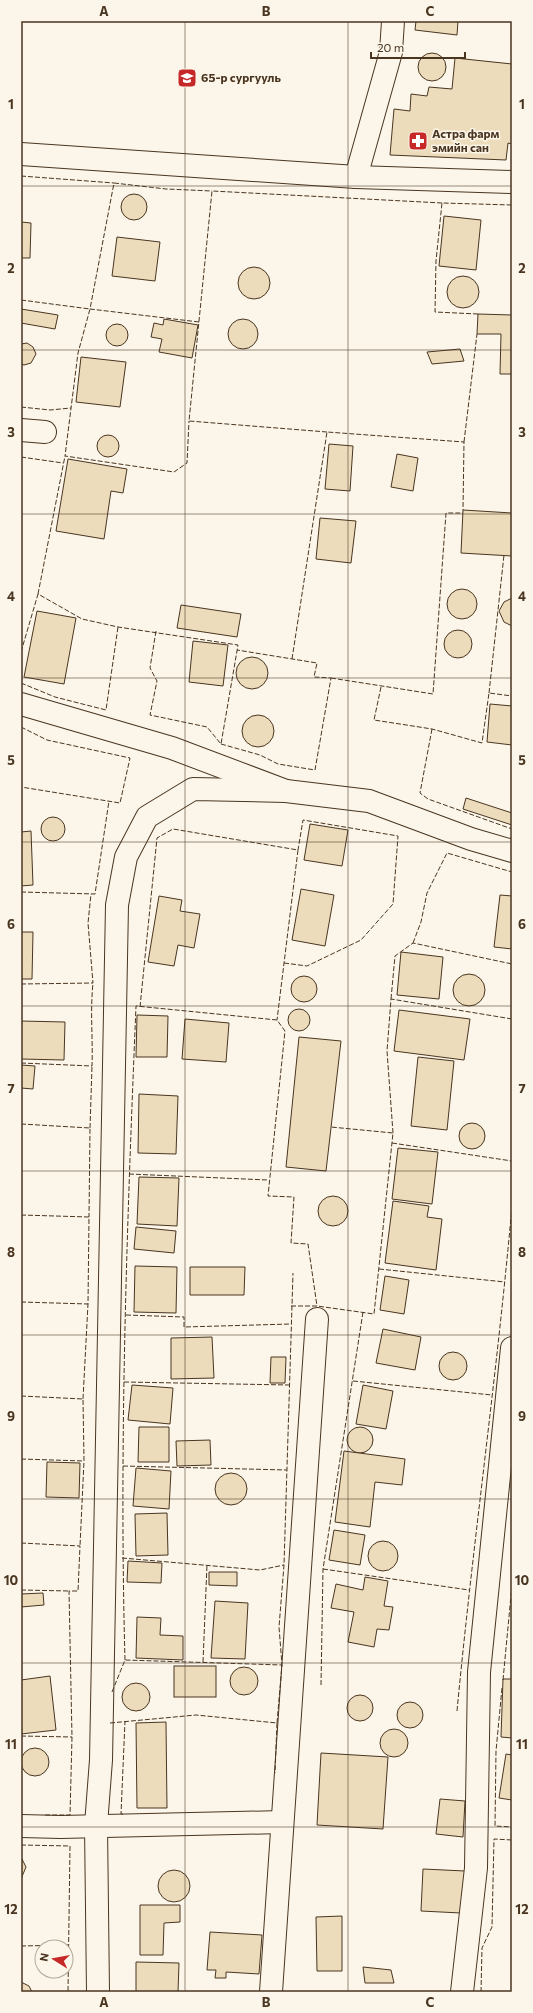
<svg xmlns="http://www.w3.org/2000/svg" width="533" height="2013" viewBox="0 0 533 2013" font-family="Commissioner,sans-serif">
<style>
.building{fill:#ecdcbc;stroke:#4a3520}
.lines{fill:none;stroke-linecap:round;stroke-linejoin:round}
.street-casing{stroke:#4a3520;stroke-width:24}
.street{stroke:#fbf6e9;stroke-width:22}
.fence{stroke:#4a3520;stroke-width:1;stroke-dasharray:5 2;stroke-linecap:butt}
.grid{fill:none;stroke:#4a3520;stroke-width:1;stroke-opacity:0.55}
.labels{text-anchor:middle;stroke-width:3;stroke-linejoin:round;paint-order:stroke}
.poi-label{font-size:12px;font-weight:bold;fill:#4a3520;stroke:#fbf6e9;text-anchor:start}
.neatline{fill:none;stroke:#4a3520;stroke-width:1.5}
.grid-label{font-size:13px;text-anchor:middle;font-weight:bold;fill:#4a3520}
</style>
<rect width="100%" height="100%" fill="#fbf6e9"/>
<!-- building -->
<g class="building">
<path d="M 416,21 L 458,21 L 457,35 L 415,30 Z"/>
<circle cx="432" cy="67" r="14"/>
<path d="M 455,58 L 512,64 L 512,144 L 508,143 L 506,160 L 390,155 L 394,109 L 410,111 L 411,94 L 427,96 L 429,87 L 452,89 Z"/>
<circle cx="134" cy="207" r="13"/>
<path d="M 444,216 L 481,220 L 476,270 L 439,266 Z"/>
<path d="M 21,222 L 31,223 L 30,258 L 21,258 Z"/>
<path d="M 117,237 L 160,242 L 155,281 L 112,276 Z"/>
<circle cx="254" cy="283" r="16"/>
<circle cx="463" cy="292" r="16"/>
<path d="M 21,309 L 58,315 L 55,329 L 21,323 Z"/>
<path d="M 478,314 L 512,315 L 512,374 L 500,374 L 501,334 L 477,334 Z"/>
<path d="M 164,319 L 198,325 L 192,358 L 159,352 L 162,339 L 151,337 L 154,323 L 163,325 Z"/>
<circle cx="243" cy="334" r="15"/>
<circle cx="117" cy="335" r="11"/>
<path d="M 27,343 L 33,347 L 36,354 L 31,363 L 24,365 L 21,364 L 21,344 Z"/>
<path d="M 460,349 L 464,361 L 432,364 L 427,352 Z"/>
<path d="M 81,357 L 126,362 L 120,407 L 76,402 Z"/>
<circle cx="108" cy="446" r="11"/>
<path d="M 329,444 L 353,446 L 350,491 L 325,489 Z"/>
<path d="M 397,454 L 418,458 L 413,491 L 391,487 Z"/>
<path d="M 68,459 L 127,469 L 123,493 L 111,491 L 104,539 L 56,531 Z"/>
<path d="M 463,510 L 512,513 L 512,556 L 461,553 Z"/>
<path d="M 320,518 L 356,521 L 351,563 L 316,559 Z"/>
<circle cx="462" cy="604" r="15"/>
<path d="M 512,598 L 512,626 L 504,622 L 499,611 L 504,602 Z"/>
<path d="M 181,605 L 241,614 L 237,637 L 177,628 Z"/>
<path d="M 37,611 L 76,618 L 64,684 L 24,677 Z"/>
<circle cx="458" cy="644" r="14"/>
<path d="M 193,641 L 228,645 L 223,686 L 189,682 Z"/>
<circle cx="252" cy="673" r="16"/>
<path d="M 490,704 L 512,706 L 512,745 L 487,742 Z"/>
<circle cx="258" cy="731" r="16"/>
<path d="M 466,798 L 512,813 L 512,825 L 463,809 Z"/>
<circle cx="53" cy="829" r="12"/>
<path d="M 310,824 L 348,830 L 342,866 L 304,860 Z"/>
<path d="M 31,831 L 33,885 L 21,886 L 21,832 Z"/>
<path d="M 301,889 L 334,895 L 325,946 L 292,940 Z"/>
<path d="M 500,895 L 512,896 L 512,949 L 494,947 Z"/>
<path d="M 159,896 L 182,900 L 180,911 L 200,914 L 194,948 L 178,945 L 174,966 L 148,962 Z"/>
<path d="M 21,932 L 33,932 L 32,979 L 21,979 Z"/>
<path d="M 401,952 L 443,957 L 439,999 L 397,995 Z"/>
<circle cx="469" cy="990" r="16"/>
<circle cx="304" cy="989" r="13"/>
<circle cx="299" cy="1020" r="11"/>
<path d="M 399,1010 L 470,1019 L 464,1060 L 394,1051 Z"/>
<path d="M 137,1015 L 168,1016 L 167,1057 L 136,1057 Z"/>
<path d="M 185,1019 L 229,1023 L 226,1062 L 182,1059 Z"/>
<path d="M 21,1021 L 65,1022 L 64,1060 L 21,1059 Z"/>
<path d="M 299,1037 L 341,1041 L 326,1171 L 286,1167 Z"/>
<path d="M 418,1057 L 454,1061 L 447,1130 L 411,1126 Z"/>
<path d="M 21,1065 L 35,1066 L 33,1089 L 21,1088 Z"/>
<path d="M 139,1094 L 178,1096 L 176,1154 L 138,1153 Z"/>
<circle cx="472" cy="1136" r="13"/>
<path d="M 398,1148 L 438,1152 L 432,1204 L 392,1199 Z"/>
<path d="M 139,1177 L 179,1178 L 177,1226 L 137,1224 Z"/>
<circle cx="333" cy="1211" r="15"/>
<path d="M 393,1201 L 429,1206 L 427,1217 L 442,1219 L 436,1270 L 385,1263 Z"/>
<path d="M 136,1227 L 176,1231 L 174,1253 L 134,1249 Z"/>
<path d="M 135,1266 L 177,1267 L 176,1313 L 134,1312 Z"/>
<path d="M 190,1267 L 245,1267 L 244,1295 L 190,1295 Z"/>
<path d="M 385,1276 L 409,1280 L 404,1314 L 380,1310 Z"/>
<path d="M 383,1329 L 421,1337 L 415,1370 L 376,1363 Z"/>
<path d="M 212,1337 L 214,1378 L 171,1379 L 171,1338 Z"/>
<circle cx="453" cy="1366" r="14"/>
<path d="M 271,1357 L 286,1357 L 285,1383 L 270,1383 Z"/>
<path d="M 132,1385 L 173,1388 L 170,1424 L 128,1420 Z"/>
<path d="M 363,1385 L 393,1391 L 386,1429 L 356,1424 Z"/>
<path d="M 139,1427 L 169,1427 L 169,1462 L 138,1462 Z"/>
<circle cx="360" cy="1440" r="13"/>
<path d="M 210,1440 L 211,1465 L 177,1466 L 176,1441 Z"/>
<path d="M 344,1451 L 405,1459 L 402,1485 L 375,1482 L 370,1527 L 335,1522 Z"/>
<path d="M 47,1462 L 80,1463 L 79,1498 L 46,1497 Z"/>
<path d="M 136,1468 L 171,1471 L 169,1509 L 133,1506 Z"/>
<circle cx="231" cy="1489" r="16"/>
<path d="M 167,1513 L 168,1555 L 136,1556 L 135,1514 Z"/>
<path d="M 334,1530 L 365,1535 L 360,1565 L 329,1560 Z"/>
<circle cx="383" cy="1556" r="15"/>
<path d="M 128,1561 L 162,1563 L 161,1583 L 127,1582 Z"/>
<path d="M 209,1572 L 237,1572 L 237,1586 L 209,1585 Z"/>
<path d="M 365,1577 L 388,1581 L 384,1606 L 393,1607 L 389,1630 L 377,1629 L 374,1647 L 348,1642 L 354,1612 L 331,1608 L 336,1584 L 363,1590 Z"/>
<path d="M 43,1593 L 44,1605 L 21,1607 L 21,1594 Z"/>
<path d="M 215,1601 L 248,1603 L 245,1659 L 211,1658 Z"/>
<path d="M 137,1617 L 161,1618 L 160,1635 L 183,1636 L 183,1660 L 136,1658 Z"/>
<rect x="174" y="1666" width="42" height="31"/>
<circle cx="244" cy="1681" r="14"/>
<path d="M 50,1676 L 56,1730 L 21,1734 L 21,1680 Z"/>
<path d="M 503,1679 L 512,1679 L 512,1738 L 501,1737 Z"/>
<circle cx="136" cy="1697" r="14"/>
<circle cx="360" cy="1708" r="13"/>
<circle cx="410" cy="1715" r="13"/>
<path d="M 166,1722 L 167,1808 L 137,1808 L 136,1723 Z"/>
<circle cx="394" cy="1743" r="14"/>
<circle cx="35" cy="1762" r="14"/>
<path d="M 321,1753 L 388,1757 L 383,1829 L 317,1825 Z"/>
<path d="M 506,1754 L 512,1755 L 512,1800 L 499,1798 Z"/>
<path d="M 440,1799 L 465,1801 L 463,1837 L 436,1834 Z"/>
<path d="M 21,1857 L 26,1867 L 21,1879 Z"/>
<path d="M 423,1869 L 465,1871 L 461,1913 L 421,1911 Z"/>
<circle cx="174" cy="1886" r="16"/>
<path d="M 140,1905 L 180,1905 L 180,1922 L 164,1923 L 163,1955 L 140,1955 Z"/>
<path d="M 342,1916 L 342,1971 L 317,1971 L 316,1917 Z"/>
<path d="M 210,1932 L 262,1935 L 259,1974 L 226,1972 L 226,1978 L 215,1978 L 216,1970 L 207,1970 Z"/>
<path d="M 136,1962 L 179,1963 L 178,1992 L 136,1992 Z"/>
<path d="M 363,1967 L 391,1970 L 394,1983 L 365,1983 Z"/>
<path d="M 21,1982 L 29,1986 L 32,1992 L 21,1992 Z"/>
</g>
<g class="lines">
<!-- street casing -->
<g class="street-casing">
<g id="street">
<path d="M 21,154 L 356,177 L 512,182"/>
<path d="M 356,177 L 391,52 L 393,21"/>
<path d="M 21,430 L 45,432"/>
<path d="M 21,704 L 172,748 L 286,791 L 369,801 L 471,839 L 512,851"/>
<path d="M 21,1826 L 61,1827 L 282,1822"/>
<path d="M 98,1992 L 96,1825 L 101,1760 L 117,905 L 126,857 L 147,817 L 193,789 L 286,791"/>
<path d="M 271,1992 L 317,1319"/>
<path d="M 462,1992 L 476,1868 L 479,1672 L 512,1348"/>
</g>
</g>
<!-- street -->
<use href="#street" class="street"/>
<!-- fence -->
<g class="fence">
<path d="M 21,176 L 114,183"/>
<path d="M 21,300 L 90,309 L 78,353 L 65,456 L 174,472 L 187,463 L 189,421"/>
<path d="M 478,314 L 435,312 L 436,261 L 442,203 L 512,205"/>
<path d="M 199,322 L 90,309 L 114,183 L 166,189 L 212,191"/>
<path d="M 21,407 L 50,410 L 71,408"/>
<path d="M 327,432 L 189,421 L 212,191 L 442,203"/>
<path d="M 464,442 L 477,334"/>
<path d="M 21,457 L 63,463"/>
<path d="M 38,594 L 65,456"/>
<path d="M 21,652 L 38,594 L 82,619 L 118,627 L 238,645 L 221,744 L 207,727 L 150,715 L 157,681 L 150,668 L 156,631"/>
<path d="M 292,659 L 327,432 L 464,442 L 463,510"/>
<path d="M 331,678 L 433,694 L 446,513 L 463,513"/>
<path d="M 21,683 L 55,697 L 106,710 L 118,627"/>
<path d="M 381,687 L 374,720 L 432,729 L 482,743 L 489,693 L 512,696"/>
<path d="M 489,693 L 504,555"/>
<path d="M 21,727 L 47,740 L 130,758 L 120,803 L 21,787"/>
<path d="M 432,729 L 420,793 L 428,799 L 512,829"/>
<path d="M 221,744 L 260,755 L 278,764 L 315,770 L 331,678 L 314,677 L 317,663 L 237,650"/>
<path d="M 21,892 L 95,894 L 109,801"/>
<path d="M 413,943 L 421,922 L 427,893 L 447,853 L 512,872"/>
<path d="M 284,963 L 307,966 L 361,940 L 393,904 L 398,836 L 303,820 L 298,850"/>
<path d="M 21,984 L 93,983 L 88,923 L 91,894"/>
<path d="M 391,999 L 395,956 L 413,943 L 512,964"/>
<path d="M 140,1007 L 157,838 L 173,829 L 298,850 L 277,1020"/>
<path d="M 21,1063 L 92,1066 C 93,1038 90,1012 93,983"/>
<path d="M 21,1124 L 90,1128 L 89,1217"/>
<path d="M 90,1128 L 92,1066"/>
<path d="M 393,1133 L 387,1051 L 391,999 L 512,1019"/>
<path d="M 392,1143 L 512,1161"/>
<path d="M 129,1174 L 268,1180"/>
<path d="M 21,1215 L 89,1217 L 88,1304 L 83,1399"/>
<path d="M 379,1269 L 505,1282"/>
<path d="M 21,1302 L 88,1304"/>
<path d="M 291,1306 L 317,1306 L 374,1314 L 393,1133 L 331,1127"/>
<path d="M 126,1315 L 184,1317 L 184,1327 L 291,1324"/>
<path d="M 353,1381 L 492,1395"/>
<path d="M 124,1382 L 289,1385"/>
<path d="M 21,1396 L 83,1399 L 84,1461 L 80,1546"/>
<path d="M 21,1459 L 84,1461"/>
<path d="M 123,1466 L 287,1470"/>
<path d="M 21,1543 L 80,1546 L 78,1591 L 69,1591 L 72,1737 L 70,1815 L 43,1815"/>
<path d="M 122,1558 L 260,1570 L 284,1565"/>
<path d="M 323,1569 L 469,1590"/>
<path d="M 21,1590 L 69,1591"/>
<path d="M 125,1660 C 119,1442 127,1224 136,1006 L 277,1020 L 285,1031 L 268,1196 L 294,1197 L 291,1243 L 308,1244 L 317,1306"/>
<path d="M 203,1662 L 207,1565"/>
<path d="M 503,1680 L 512,1585"/>
<path d="M 321,1685 L 323,1569 L 363,1312"/>
<path d="M 502,1688 L 496,1751 L 495,1826 L 512,1827"/>
<path d="M 112,1692 L 125,1660 L 282,1665"/>
<path d="M 457,1711 C 473,1542 497,1375 512,1206"/>
<path d="M 110,1723 L 196,1715 L 277,1723 L 275,1773"/>
<path d="M 277,1723 L 282,1665 L 279,1627 L 284,1565 L 293,1273"/>
<path d="M 21,1736 L 72,1737"/>
<path d="M 123,1814 L 121,1814 L 125,1721"/>
<path d="M 21,1845 L 70,1846 L 68,1992"/>
<path d="M 21,1946 L 69,1945"/>
<path d="M 481,1992 L 482,1948 L 492,1927 L 494,1839 L 512,1840"/>
</g>
</g>
<!-- grid -->
<path class="grid" d="M 185,21 L 185,1992M 348,21 L 348,1992M 21,186 L 512,186M 21,350 L 512,350M 21,514 L 512,514M 21,678 L 512,678M 21,842 L 512,842M 21,1006 L 512,1006M 21,1171 L 512,1171M 21,1335 L 512,1335M 21,1499 L 512,1499M 21,1663 L 512,1663M 21,1827 L 512,1827"/>
<!-- icons -->
<defs>
<g id="school-square" transform="scale(1)"><rect x="-9" y="-9" width="18" height="18" rx="4" fill="#c62828" stroke="#fbf6e9"/><path d="M0-5L7-2L0 1L-7-2ZM-4 1L0 2.5L4 1V4Q0 6-4 4Z" fill="#fff"/></g>
<g id="pharmacy-square" transform="scale(1)"><rect x="-9" y="-9" width="18" height="18" rx="4" fill="#c62828" stroke="#fbf6e9"/><path d="M-2-6h4v4h4v4h-4v4h-4v-4h-4v-4h4Z" fill="#fff"/></g>
</defs>
<g fill-rule="evenodd">
<use href="#school-square" x="187" y="78"/>
<use href="#pharmacy-square" x="418" y="141"/>
</g>
<g class="labels">
<!-- poi labels -->
<g class="poi-label">
<text x="201" y="82">65-р сургууль</text>
<text x="432" y="138">Астра фарм<tspan x="432" dy="14">эмийн сан</tspan></text>
</g>
</g>
<!-- border -->
<rect width="533" height="2013" fill="none" stroke="#fbf6e9" stroke-width="44"/>
<!-- north arrow -->
<g transform="translate(54 1959) rotate(281)"><circle r="19" fill="#fbf6e9" stroke="#b4a999"/>
<path d="M0-3L7 15L0 10L-7 15Z" fill="#c62828"/>
<text y="-6" font-size="11" font-weight="bold" text-anchor="middle" fill="#4a3520">N</text>
</g>
<!-- scale -->
<path d="M371 52v6h94v-6" fill="none" stroke="#4a3520" stroke-width="2"/>
<text x="377" y="52" font-size="12" fill="#4a3520" stroke="#fbf6e9" stroke-width="3" paint-order="stroke">20 m</text>
<rect x="22" y="22" width="489" height="1969" class="neatline"/>
<g class="grid-label">
<text x="104" y="16">A</text>
<text x="266" y="16">B</text>
<text x="430" y="16">C</text>
<text x="11" y="109">1</text>
<text x="522" y="109">1</text>
<text x="11" y="273">2</text>
<text x="522" y="273">2</text>
<text x="11" y="437">3</text>
<text x="522" y="437">3</text>
<text x="11" y="601">4</text>
<text x="522" y="601">4</text>
<text x="11" y="765">5</text>
<text x="522" y="765">5</text>
<text x="11" y="929">6</text>
<text x="522" y="929">6</text>
<text x="11" y="1093">7</text>
<text x="522" y="1093">7</text>
<text x="11" y="1257">8</text>
<text x="522" y="1257">8</text>
<text x="11" y="1421">9</text>
<text x="522" y="1421">9</text>
<text x="11" y="1585">10</text>
<text x="522" y="1585">10</text>
<text x="11" y="1749">11</text>
<text x="522" y="1749">11</text>
<text x="11" y="1914">12</text>
<text x="522" y="1914">12</text>
<text x="104" y="2007">A</text>
<text x="266" y="2007">B</text>
<text x="430" y="2007">C</text>
</g>
</svg>
